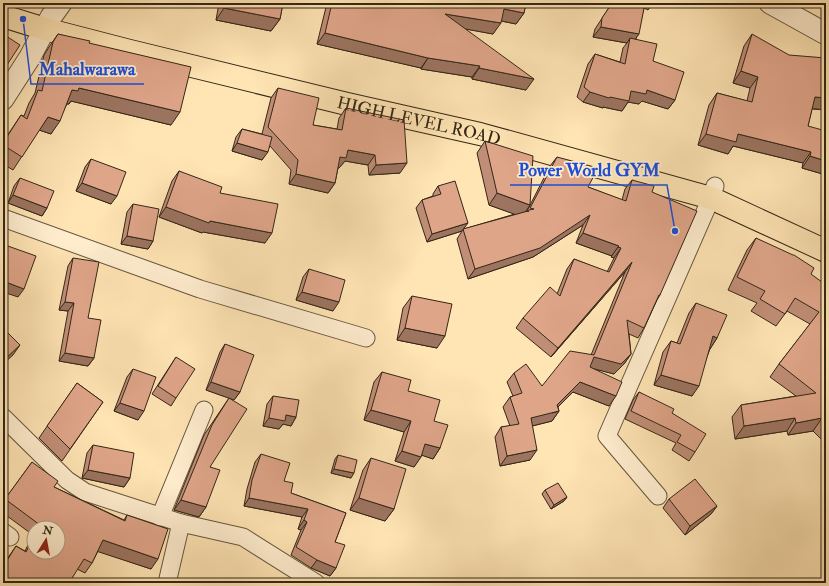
<svg xmlns="http://www.w3.org/2000/svg" width="829" height="586" viewBox="0 0 829 586" font-family="'IM FELL Double Pica',serif">
<style>
.lines{fill:none;stroke-linecap:round;stroke-linejoin:round}
.minor-casing{stroke:#66563e;stroke-width:19}
.tertiary-casing{stroke:#66563e;stroke-width:23}
.trunk-casing{stroke:#332717;stroke-width:24}
.minor{stroke:#ffedce;stroke-width:17}
.tertiary{stroke:#ffedce;stroke-width:21}
.trunk{stroke:#ffe4b4;stroke-width:22}
.wall{fill:#c08e76;stroke:#332717;fill-rule:evenodd}
.shaded-wall{fill:#9c7460;stroke:#332717}
.building{fill:#dfa589;stroke:#332717}
.labels{text-anchor:middle;stroke-width:3.5;stroke-linejoin:round;paint-order:stroke}
.street-label{font-size:17px;fill:#332717;stroke:#ffedce}
.leader{fill:none;stroke:#1d4ed8;stroke-width:1.5}
.callout-dot{fill:#1d4ed8;stroke:#ffedce;stroke-width:1.5}
.callout-label{font-size:18px;text-anchor:middle;font-weight:bold;fill:#1d4ed8;stroke:#ffedce;stroke-width:3.5;stroke-linejoin:round;paint-order:stroke}
</style>
<rect width="100%" height="100%" fill="#ffe4b4"/>
<filter id="stains"><feTurbulence type="fractalNoise" baseFrequency=".005" numOctaves="4"/><feColorMatrix values="0 0 0 0 .2 0 0 0 0 .09 0 0 0 0 .02 0 0 0 .5 -.17"/></filter>
<radialGradient id="worn" r=".72"><stop offset=".6" stop-color="#630" stop-opacity="0"/><stop offset="1" stop-color="#630" stop-opacity=".3"/></radialGradient>
<g class="lines">
<!-- minor casing -->
<g class="minor-casing">
<g id="minor">
<path d="M 3,218 L 200,289 L 366,338"/>
<path d="M 3,417 L 67,480 L 85,492 L 181,523 L 243,537 L 316,583"/>
<path d="M 658,496 L 607,436 L 711,198 L 715,186"/>
<path d="M 160,517 L 204,410"/>
<path d="M 3,532 L 10,537"/>
<path d="M 167,583 L 181,523"/>
</g>
</g>
<!-- tertiary casing -->
<g class="tertiary-casing">
<g id="tertiary">
<path d="M 770,3 L 826,34"/>
<path d="M 3,99 L 30,57 L 51,17 L 61,3"/>
</g>
</g>
<!-- trunk casing -->
<g class="trunk-casing">
<g id="trunk">
<path id="s1" d="M 3,16 L 45,29 L 126,50 L 347,104 L 480,134 L 711,198 L 826,251"/>
</g>
</g>
<!-- minor -->
<use href="#minor" class="minor"/>
<!-- tertiary -->
<use href="#tertiary" class="tertiary"/>
<!-- trunk -->
<use href="#trunk" class="trunk"/>
</g>
<!-- wall -->
<g class="wall">
<path d="M 219,3 L 283,3 L 280,19 L 271,31 L 216,20 Z"/>
<path d="M 327,3 L 526,3 L 524,13 L 516,24 L 501,21 L 493,34 L 466,29 L 526,90 L 472,79 L 472,77 L 421,69 L 421,68 L 317,44 Z"/>
<path d="M 612,3 L 653,3 L 648,10 L 644,8 L 636,39 L 653,61 L 675,100 L 668,109 L 642,101 L 639,104 L 628,102 L 622,111 L 603,107 L 603,108 L 583,102 L 577,97 L 588,64 L 595,54 L 620,62 L 623,48 L 627,43 L 593,37 L 595,29 Z"/>
<path d="M 58,34 L 89,43 L 171,125 L 71,101 L 69,104 L 67,104 L 51,134 L 39,130 L 13,170 L 3,164 L 3,142 L 21,115 L 24,116 L 29,103 L 35,93 L 44,55 L 49,47 Z"/>
<path d="M 752,34 L 826,110 L 812,109 L 808,126 L 826,175 L 802,168 L 803,163 L 733,146 L 728,154 L 698,145 L 709,105 L 717,93 L 747,101 L 750,88 L 733,83 L 744,46 Z"/>
<path d="M 278,88 L 313,125 L 337,129 L 339,118 L 346,108 L 400,173 L 369,175 L 368,165 L 345,161 L 339,168 L 338,168 L 335,183 L 328,193 L 289,184 L 291,170 L 270,146 L 262,160 L 232,151 L 236,137 L 242,129 L 262,134 L 271,98 Z"/>
<path d="M 485,141 L 525,212 L 527,211 L 550,166 L 557,157 L 588,187 L 622,200 L 625,189 L 632,180 L 652,192 L 660,295 L 657,300 L 644,328 L 638,338 L 629,334 L 631,354 L 624,364 L 614,374 L 592,368 L 609,406 L 573,392 L 558,407 L 559,411 L 552,421 L 532,426 L 530,460 L 500,466 L 495,437 L 501,427 L 510,426 L 503,407 L 510,397 L 513,396 L 507,382 L 514,373 L 542,386 L 591,355 L 625,272 L 551,357 L 516,328 L 523,318 L 557,294 L 567,269 L 574,259 L 607,272 L 614,258 L 611,257 L 612,256 L 576,243 L 583,225 L 533,257 L 468,279 L 457,239 L 462,231 L 427,242 L 416,208 L 422,200 L 433,196 L 433,194 L 438,186 L 464,229 L 515,214 L 489,205 L 477,153 Z"/>
<path d="M 91,159 L 111,204 L 76,191 L 85,167 Z"/>
<path d="M 179,171 L 220,193 L 265,243 L 203,232 L 202,233 L 159,217 L 172,181 Z"/>
<path d="M 20,178 L 47,208 L 42,216 L 8,203 L 14,186 Z"/>
<path d="M 133,204 L 153,241 L 148,249 L 121,244 L 127,212 Z"/>
<path d="M 756,238 L 826,285 L 826,444 L 813,431 L 788,435 L 787,431 L 735,439 L 732,417 L 741,405 L 796,396 L 770,377 L 779,364 L 810,324 L 787,311 L 776,326 L 751,311 L 757,303 L 728,290 L 747,250 Z"/>
<path d="M 73,258 L 88,318 L 94,358 L 88,366 L 59,361 L 68,311 L 59,310 L 68,266 Z"/>
<path d="M 309,269 L 333,311 L 296,300 L 303,277 Z"/>
<path d="M 412,296 L 437,348 L 397,340 L 403,308 Z"/>
<path d="M 696,303 L 717,338 L 710,349 L 692,396 L 654,385 L 663,352 L 671,341 L 677,343 L 689,313 Z"/>
<path d="M 225,344 L 240,392 L 234,400 L 230,399 L 210,467 L 206,507 L 199,517 L 174,510 L 204,435 L 229,398 L 206,390 L 220,352 Z"/>
<path d="M 176,357 L 176,398 L 171,406 L 152,394 Z"/>
<path d="M 133,369 L 138,420 L 114,411 L 127,377 Z"/>
<path d="M 382,372 L 408,391 L 434,421 L 440,448 L 433,459 L 422,455 L 414,467 L 395,461 L 404,432 L 364,420 L 374,382 Z"/>
<path d="M 77,383 L 103,402 L 62,461 L 39,438 Z"/>
<path d="M 639,392 L 672,413 L 695,452 L 689,461 L 672,450 L 676,443 L 625,419 L 633,400 Z"/>
<path d="M 273,396 L 296,417 L 291,426 L 283,424 L 279,429 L 263,426 L 267,404 Z"/>
<path d="M 93,445 L 130,478 L 124,487 L 82,478 L 87,453 Z"/>
<path d="M 261,454 L 284,481 L 291,493 L 346,513 L 335,542 L 336,568 L 330,576 L 311,568 L 291,555 L 301,530 L 298,529 L 302,517 L 244,506 L 247,489 L 255,462 Z"/>
<path d="M 338,455 L 351,478 L 331,473 L 335,459 Z"/>
<path d="M 371,458 L 394,509 L 385,521 L 350,510 L 363,470 Z"/>
<path d="M 32,462 L 54,487 L 124,520 L 127,515 L 151,569 L 98,551 L 92,563 L 85,573 L 77,569 L 69,583 L 3,583 L 3,565 L 16,546 L 25,551 L 33,535 L 3,513 L 3,502 ZM 34,528 L 58,528 L 34,552 Z"/>
<path d="M 545,490 L 567,497 L 564,501 L 551,509 L 542,494 Z"/>
<path d="M 669,499 L 717,506 L 711,514 L 685,535 L 663,508 Z"/>
</g>
<!-- shaded-wall -->
<g class="shaded-wall">
<path d="M 224,8 L 280,19 L 271,31 L 216,20 Z"/>
<path d="M 504,9 L 524,13 L 516,24 L 497,20 Z"/>
<path d="M 445,14 L 501,23 L 493,34 L 438,24 Z"/>
<path d="M 601,27 L 639,34 L 632,44 L 630,38 L 627,43 L 593,37 Z"/>
<path d="M 325,33 L 428,58 L 421,68 L 317,44 Z"/>
<path d="M 428,58 L 480,66 L 472,77 L 421,69 Z"/>
<path d="M 479,68 L 534,79 L 526,90 L 472,79 Z"/>
<path d="M 741,71 L 758,77 L 750,88 L 733,83 Z"/>
<path d="M 79,88 L 180,112 L 171,125 L 71,101 L 69,104 L 63,103 L 72,90 Z"/>
<path d="M 647,90 L 675,100 L 668,109 L 642,101 L 639,104 L 628,102 L 622,111 L 603,107 L 603,108 L 583,102 L 590,92 L 610,97 L 631,91 Z"/>
<path d="M 815,97 L 826,98 L 826,110 L 807,108 Z"/>
<path d="M 48,117 L 60,121 L 51,134 L 39,130 Z"/>
<path d="M 706,134 L 738,134 L 811,152 L 803,163 L 733,146 L 728,154 L 698,145 Z"/>
<path d="M 237,143 L 268,152 L 262,160 L 232,151 Z"/>
<path d="M 348,150 L 375,155 L 368,165 L 345,161 L 339,168 L 333,167 L 340,157 Z"/>
<path d="M 810,156 L 826,161 L 826,175 L 802,168 Z"/>
<path d="M 407,163 L 400,173 L 369,175 L 376,165 Z"/>
<path d="M 296,174 L 335,183 L 328,193 L 289,184 Z"/>
<path d="M 82,183 L 117,196 L 111,204 L 76,191 Z"/>
<path d="M 497,193 L 530,205 L 522,217 L 489,205 Z"/>
<path d="M 13,195 L 47,208 L 42,216 L 8,203 Z"/>
<path d="M 166,207 L 210,221 L 272,233 L 265,243 L 203,232 L 202,233 L 159,217 Z"/>
<path d="M 590,215 L 583,225 L 533,257 L 468,279 L 475,269 Z"/>
<path d="M 468,223 L 462,231 L 427,242 L 432,234 Z"/>
<path d="M 583,233 L 619,246 L 612,256 L 576,243 Z"/>
<path d="M 127,236 L 153,241 L 148,249 L 121,244 Z"/>
<path d="M 618,247 L 621,248 L 614,258 L 611,257 Z"/>
<path d="M 632,262 L 625,272 L 551,357 L 558,348 Z"/>
<path d="M 3,281 L 24,289 L 18,297 L 3,292 Z"/>
<path d="M 302,292 L 339,302 L 333,311 L 296,300 Z"/>
<path d="M 65,302 L 74,303 L 68,311 L 59,310 Z"/>
<path d="M 405,328 L 445,336 L 437,348 L 397,340 Z"/>
<path d="M 713,336 L 717,338 L 710,349 L 706,347 Z"/>
<path d="M 20,345 L 13,355 L 3,364 L 3,361 Z"/>
<path d="M 65,353 L 94,358 L 88,366 L 59,361 Z"/>
<path d="M 631,354 L 624,364 L 614,374 L 587,367 L 594,357 Z"/>
<path d="M 661,375 L 699,386 L 692,396 L 654,385 Z"/>
<path d="M 211,382 L 240,392 L 234,400 L 206,390 Z"/>
<path d="M 580,382 L 616,396 L 609,406 L 573,392 L 552,413 L 559,411 L 552,421 L 524,428 L 531,418 L 557,405 Z"/>
<path d="M 120,403 L 144,411 L 138,420 L 114,411 Z"/>
<path d="M 371,410 L 411,421 L 404,432 L 364,420 Z"/>
<path d="M 286,415 L 296,417 L 291,426 L 283,424 L 279,429 L 263,426 L 269,418 Z"/>
<path d="M 795,418 L 787,431 L 735,439 L 744,426 Z"/>
<path d="M 822,418 L 813,431 L 788,435 L 796,423 Z"/>
<path d="M 425,444 L 440,448 L 433,459 L 418,454 Z"/>
<path d="M 537,450 L 530,460 L 500,466 L 507,456 Z"/>
<path d="M 402,451 L 421,457 L 414,467 L 395,461 Z"/>
<path d="M 334,469 L 354,473 L 351,478 L 331,473 Z"/>
<path d="M 88,470 L 130,478 L 124,487 L 82,478 Z"/>
<path d="M 567,497 L 564,501 L 551,509 L 554,505 Z"/>
<path d="M 249,498 L 308,509 L 302,517 L 244,506 Z"/>
<path d="M 359,498 L 394,509 L 385,521 L 350,510 Z"/>
<path d="M 181,500 L 206,507 L 199,517 L 174,510 Z"/>
<path d="M 717,506 L 711,514 L 685,535 L 690,526 Z"/>
<path d="M 304,520 L 307,522 L 301,530 L 298,529 Z"/>
<path d="M 103,540 L 158,559 L 151,569 L 96,551 Z"/>
<path d="M 317,560 L 336,568 L 330,576 L 311,568 Z"/>
</g>
<!-- building -->
<g class="building">
<path d="M 225,3 L 283,3 L 280,19 L 224,8 Z"/>
<path d="M 332,3 L 526,3 L 524,13 L 504,9 L 501,23 L 445,14 L 534,79 L 479,68 L 480,66 L 428,58 L 325,33 Z"/>
<path d="M 612,3 L 645,3 L 639,34 L 601,27 L 602,18 Z"/>
<path d="M 3,34 L 20,45 L 3,71 Z"/>
<path d="M 58,34 L 90,41 L 89,43 L 191,67 L 180,112 L 79,88 L 78,91 L 72,90 L 60,121 L 48,117 L 22,157 L 3,145 L 3,143 L 21,115 L 27,119 L 38,90 L 42,91 L 53,42 Z"/>
<path d="M 752,34 L 789,55 L 826,58 L 826,98 L 815,97 L 808,126 L 826,131 L 826,161 L 810,156 L 811,152 L 738,134 L 736,142 L 706,134 L 717,93 L 752,102 L 758,77 L 741,71 Z"/>
<path d="M 630,38 L 657,44 L 653,61 L 684,72 L 675,100 L 647,90 L 646,94 L 631,91 L 629,101 L 610,97 L 609,98 L 590,92 L 584,87 L 595,54 L 625,64 Z"/>
<path d="M 278,88 L 319,98 L 313,125 L 342,130 L 346,108 L 404,120 L 407,163 L 376,165 L 375,155 L 348,150 L 346,158 L 340,157 L 335,183 L 296,174 L 298,160 L 268,127 Z"/>
<path d="M 242,129 L 272,137 L 268,152 L 237,143 Z"/>
<path d="M 485,141 L 533,156 L 530,205 L 497,193 Z"/>
<path d="M 557,157 L 598,168 L 588,187 L 626,201 L 632,180 L 654,186 L 652,192 L 697,211 L 660,295 L 659,295 L 644,328 L 627,320 L 631,354 L 621,364 L 594,357 L 590,367 L 622,382 L 616,396 L 580,382 L 557,405 L 559,411 L 531,418 L 537,450 L 507,456 L 501,427 L 519,424 L 510,397 L 522,393 L 514,373 L 526,364 L 542,386 L 570,351 L 594,355 L 632,262 L 558,348 L 523,318 L 550,287 L 560,296 L 574,259 L 609,272 L 621,248 L 618,247 L 619,246 L 583,233 L 590,215 L 540,248 L 475,269 L 463,229 L 528,211 L 528,212 L 529,210 L 534,209 L 530,208 Z"/>
<path d="M 91,159 L 126,172 L 117,196 L 82,183 Z"/>
<path d="M 179,171 L 222,187 L 220,193 L 278,204 L 272,233 L 210,221 L 209,223 L 166,207 Z"/>
<path d="M 20,178 L 54,191 L 47,208 L 13,195 Z"/>
<path d="M 455,181 L 468,223 L 432,234 L 422,200 L 441,194 L 438,186 Z"/>
<path d="M 133,204 L 159,209 L 153,241 L 127,236 Z"/>
<path d="M 756,238 L 793,255 L 794,255 L 814,268 L 811,274 L 826,285 L 826,422 L 822,418 L 796,423 L 795,418 L 744,426 L 741,405 L 816,393 L 779,364 L 819,312 L 795,298 L 785,314 L 760,299 L 765,291 L 737,277 Z"/>
<path d="M 5,245 L 36,256 L 24,289 L 3,281 L 3,249 Z"/>
<path d="M 73,258 L 99,262 L 88,318 L 101,320 L 94,358 L 65,353 L 74,303 L 65,302 Z"/>
<path d="M 309,269 L 345,280 L 339,302 L 302,292 Z"/>
<path d="M 412,296 L 452,304 L 445,336 L 405,328 Z"/>
<path d="M 696,303 L 727,315 L 717,338 L 713,336 L 699,386 L 661,375 L 671,341 L 680,344 Z"/>
<path d="M 3,328 L 20,345 L 3,361 Z"/>
<path d="M 225,344 L 254,355 L 240,392 L 211,382 Z"/>
<path d="M 176,357 L 195,369 L 176,398 L 158,386 Z"/>
<path d="M 133,369 L 156,377 L 144,411 L 120,403 Z"/>
<path d="M 382,372 L 411,380 L 408,391 L 440,400 L 434,421 L 448,425 L 440,448 L 425,444 L 421,457 L 402,451 L 411,421 L 371,410 Z"/>
<path d="M 77,383 L 103,402 L 70,449 L 47,426 Z"/>
<path d="M 639,392 L 674,409 L 672,413 L 706,434 L 695,452 L 677,442 L 681,435 L 631,411 Z"/>
<path d="M 273,396 L 299,400 L 296,417 L 286,415 L 285,421 L 269,418 Z"/>
<path d="M 229,398 L 247,409 L 210,467 L 220,470 L 206,507 L 181,500 L 212,425 Z"/>
<path d="M 93,445 L 134,453 L 130,478 L 88,470 Z"/>
<path d="M 261,454 L 290,463 L 284,481 L 293,483 L 291,493 L 346,513 L 335,542 L 345,545 L 336,568 L 317,560 L 296,547 L 307,522 L 304,520 L 308,509 L 249,498 L 252,480 Z"/>
<path d="M 338,455 L 357,460 L 354,473 L 334,469 Z"/>
<path d="M 371,458 L 406,469 L 394,509 L 359,498 Z"/>
<path d="M 32,462 L 58,481 L 54,487 L 125,521 L 127,515 L 168,529 L 158,559 L 103,540 L 92,563 L 84,559 L 69,583 L 13,583 L 3,577 L 3,567 L 16,546 L 26,552 L 34,536 L 34,552 L 58,552 L 58,528 L 38,528 L 40,525 L 5,499 Z"/>
<path d="M 695,479 L 717,506 L 690,526 L 669,499 Z"/>
<path d="M 558,483 L 567,497 L 554,505 L 545,490 Z"/>
<path d="M 106,581 L 112,583 L 105,583 Z"/>
</g>
<g class="labels">
<!-- street labels -->
<g class="street-label">
<text dy="6" stroke="none"><textPath href="#s1" startOffset="429">HIGH LEVEL ROAD</textPath></text>
</g>
</g>
<!-- callouts -->
<path class="leader" d="M23 19L31 84H144M675 231L667 185H510"/>
<g class="callout-dot">
<circle cx="23" cy="19" r="4"/>
<circle cx="675" cy="231" r="4"/>
</g>
<g class="callout-label">
<text x="87" y="75">Mahalwarawa</text>
<text x="589" y="176">Power World GYM</text>
</g>
<!-- margin -->
<rect width="829" height="586" fill="none" stroke="#ffe4b4" stroke-width="16"/>
<rect x="4" y="4" width="821" height="578" fill="none" stroke="#332717" stroke-width="2"/>
<rect x="8" y="8" width="813" height="570" fill="none" stroke="#332717"/>
<!-- north arrow -->
<g transform="translate(46 540) rotate(11)"><circle r="19" fill="#ffedce" stroke="#ad9e85"/>
<path d="M0-3L7 15L0 10L-7 15Z" fill="#8f2418"/>
<text y="-6" font-size="11" font-weight="bold" text-anchor="middle" fill="#332717">N</text>
</g>
<rect width="100%" height="100%" filter="url(#stains)"/>
<rect width="100%" height="100%" fill="url(#worn)"/>
</svg>
